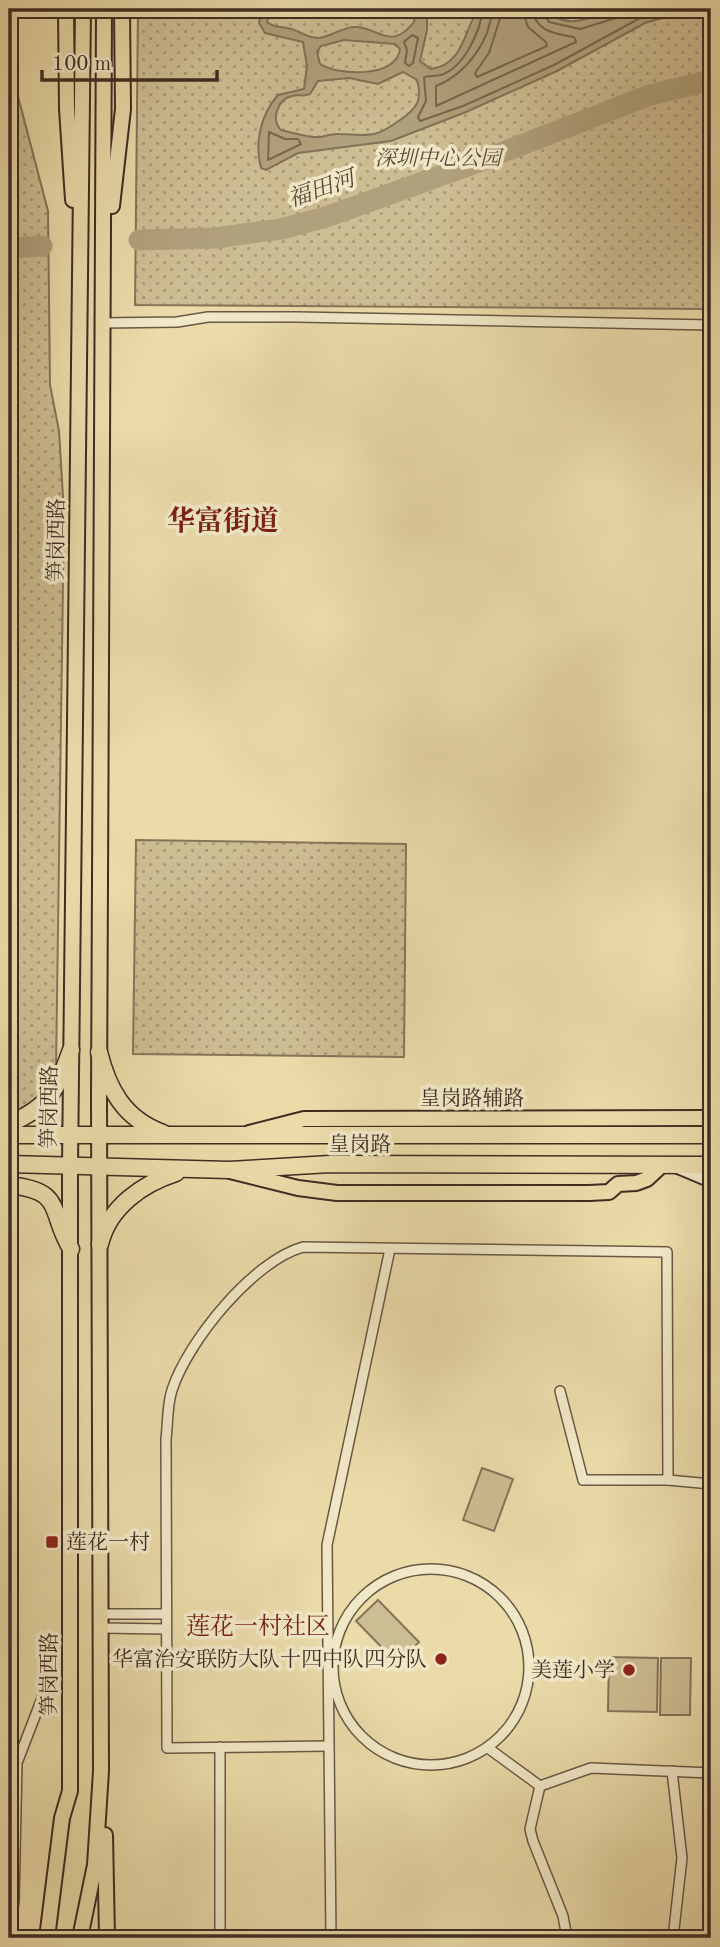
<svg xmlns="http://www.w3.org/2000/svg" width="720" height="1947" viewBox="0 0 720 1947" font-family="'Old Standard TT','Noto Serif SC',serif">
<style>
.grass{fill:#cdbd92;stroke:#86745a;stroke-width:2}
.park{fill:url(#park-dots);stroke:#86745a;stroke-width:2}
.water{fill:#b0a07b;stroke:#827258;stroke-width:2;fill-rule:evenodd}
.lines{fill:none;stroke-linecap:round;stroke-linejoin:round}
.shore{stroke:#77664f;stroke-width:2}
.river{stroke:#b0a07b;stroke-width:21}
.minor-casing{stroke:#695844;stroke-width:12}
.secondary-casing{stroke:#3e2c23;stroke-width:16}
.primary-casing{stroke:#3e2c23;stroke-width:18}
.trunk-casing{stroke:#3e2c23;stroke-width:19}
.minor{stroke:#f1e8c7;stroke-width:9}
.secondary{stroke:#f1e8c7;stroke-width:12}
.primary{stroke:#eadba9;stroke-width:14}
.trunk{stroke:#eadba9;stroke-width:16}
.poi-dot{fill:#8f2418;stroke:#f1e8c7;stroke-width:2.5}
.labels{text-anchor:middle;stroke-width:7;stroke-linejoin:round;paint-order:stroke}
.park-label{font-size:21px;font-style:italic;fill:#5b4939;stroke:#f1e8c7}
.street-label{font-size:21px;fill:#3e2c23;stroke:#f1e8c7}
.poi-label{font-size:21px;fill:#3e2c23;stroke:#f1e8c7;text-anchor:end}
.water-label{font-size:23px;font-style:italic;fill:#5a4939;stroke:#f1e8c7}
.quarter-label{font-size:24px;fill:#7a1f14;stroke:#f1e8c7}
.district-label{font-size:28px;font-weight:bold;fill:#7a1f14;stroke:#f1e8c7}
</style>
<defs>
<pattern id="park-dots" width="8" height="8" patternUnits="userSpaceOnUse" patternTransform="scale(1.75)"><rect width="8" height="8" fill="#cdbd92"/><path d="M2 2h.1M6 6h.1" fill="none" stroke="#a89a77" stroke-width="1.8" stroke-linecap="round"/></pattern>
</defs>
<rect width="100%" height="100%" fill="#eadba9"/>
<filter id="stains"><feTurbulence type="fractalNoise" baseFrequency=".00286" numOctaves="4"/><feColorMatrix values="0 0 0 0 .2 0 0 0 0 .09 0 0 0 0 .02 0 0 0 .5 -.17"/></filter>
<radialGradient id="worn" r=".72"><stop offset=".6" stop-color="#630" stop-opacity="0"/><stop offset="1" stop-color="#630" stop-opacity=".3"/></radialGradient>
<!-- grass -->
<g class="grass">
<path d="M 482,1468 L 513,1479 L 494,1531 L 463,1520 Z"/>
<path d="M 378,1600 L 419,1642 L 398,1664 L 356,1621 Z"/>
<path d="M 609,1657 L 658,1658 L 657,1712 L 608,1711 Z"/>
<path d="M 661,1658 L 691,1658 L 690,1715 L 660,1715 Z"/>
</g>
<!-- park -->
<g class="park">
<path d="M 138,9 L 711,9 L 711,309 L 135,305 Z"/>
<path d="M 9,62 L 48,211 L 50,385 L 59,431 L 64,513 L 56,1068 C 51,1091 34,1111 9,1112 Z"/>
<path d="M 136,840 L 406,844 L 404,1057 L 133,1054 Z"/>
</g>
<!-- water -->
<path class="water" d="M 262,9 L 271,9 L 267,22 C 275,28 278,26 287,28 C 298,29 305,38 318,38 C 331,37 342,27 355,27 C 379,27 390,52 414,22 L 415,9 L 427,9 L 427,30 L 420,61 L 431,69 C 463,65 464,31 478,9 L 546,9 C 568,35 598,12 623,9 C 651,5 683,9 711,9 L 711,20 L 703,11 L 689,10 L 645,23 L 557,71 L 466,112 L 391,141 L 298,153 L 266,170 L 261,168 C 254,143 261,114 278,95 L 304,89 L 307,66 L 303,42 L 265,33 L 259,23 ZM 344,40 L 395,44 L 400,49 C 397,78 338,76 320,64 L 317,52 L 321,46 ZM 403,72 L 417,80 C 423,101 416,109 400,120 C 374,139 370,135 339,134 C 331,133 325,137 318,137 C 310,138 289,132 281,130 C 271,120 277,99 292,96 C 299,94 303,97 310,94 L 318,81 L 349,78 L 378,84 Z"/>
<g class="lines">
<!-- shore -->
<g class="shore">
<path d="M 483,9 C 480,31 465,67 441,75 C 436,76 429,76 424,77 L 426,101 L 418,117 L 420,121 L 463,106 L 554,65 L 642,17 L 669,9"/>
<path d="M 492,9 C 490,42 466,74 436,86 L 436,106 L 576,42 L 574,37 C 556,34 534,31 533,9"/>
<path d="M 503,9 L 489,53 L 475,73 L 477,77 L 547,46 L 546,42 L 528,27 L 522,9"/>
<path d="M 541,9 L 549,22 L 580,29 L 616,18 L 621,9"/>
<path d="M 412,35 L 418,38 L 413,63 L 409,66 L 405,63 L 407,50 L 404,42 Z"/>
<path d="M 269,132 L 285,139 L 298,139 L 301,144 L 268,160 Z"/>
</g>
<!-- river -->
<g class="river">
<path d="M 139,240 L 215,238 L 281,229 L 326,217 L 473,164 L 647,96 L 711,80"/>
<path d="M 9,248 L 42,246"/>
</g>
<!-- minor casing -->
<g class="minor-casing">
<g id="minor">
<path d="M 103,323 L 177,322 L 208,317 L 297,317 L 711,325"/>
<path d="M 560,1391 L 583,1480 L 668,1480 L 711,1484"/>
<circle cx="431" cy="1667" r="98"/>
<path d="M 101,1614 L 166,1614"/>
<path d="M 101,1628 L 166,1629"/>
<path d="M 328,1746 L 167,1748 L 166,1439 C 168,1423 167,1405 172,1390 C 188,1341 253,1261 303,1247 L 667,1252 L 668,1480"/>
<path d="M 488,1748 L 540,1786 L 591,1768 L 711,1773"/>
<path d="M 672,1771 L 682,1858 L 673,1938"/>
<path d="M 540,1786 L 530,1829 L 533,1841 L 563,1916 L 567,1938"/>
<path d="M 9,1934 L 14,1901 L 17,1763 L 44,1693"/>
<path d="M 220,1938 L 220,1747"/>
<path d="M 331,1938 L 327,1545 L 390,1249"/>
</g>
</g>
<!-- secondary casing -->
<g class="secondary-casing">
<path id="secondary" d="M 673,1165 L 711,1181"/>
</g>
<!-- primary casing -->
<g class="primary-casing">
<g id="primary">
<path d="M 66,9 L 67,109 L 73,200"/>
<path d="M 112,206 L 123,109 L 122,9"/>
<path d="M 249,1133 L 304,1119 L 711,1118"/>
<path d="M 230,1171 L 298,1188 L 337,1193 L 589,1193 L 609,1192 L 618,1184 L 636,1183 L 647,1179 L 662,1165"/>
<path d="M 105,1835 L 107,1938"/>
<path d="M 47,1938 L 62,1818 L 70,1791 L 70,1166 L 83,9"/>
<path d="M 80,1938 L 95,1865 L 101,1771 L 99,1099 L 104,9"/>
</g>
</g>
<!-- trunk casing -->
<g class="trunk-casing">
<g id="trunk">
<path d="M 99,1052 C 108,1089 124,1119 163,1133"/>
<path d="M 9,1124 C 51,1106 56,1090 71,1050"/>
<path d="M 9,1135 L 711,1135"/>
<path d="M 9,1164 L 229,1170 L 330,1164 L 711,1165"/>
<path d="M 9,1185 C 65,1191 48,1210 71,1249"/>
<path d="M 100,1244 C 109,1207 142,1184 176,1173"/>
</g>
</g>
<!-- minor -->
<use href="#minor" class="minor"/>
<!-- secondary -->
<use href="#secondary" class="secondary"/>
<!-- primary -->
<use href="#primary" class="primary"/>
<!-- trunk -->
<use href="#trunk" class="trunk"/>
</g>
<!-- markers -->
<g class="poi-dot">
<rect x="45" y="1535" width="14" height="14" rx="3.5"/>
<circle cx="441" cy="1659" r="7"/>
<circle cx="629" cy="1670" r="7"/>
</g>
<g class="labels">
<!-- park labels -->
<g class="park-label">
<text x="438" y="165">深圳中心公园</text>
</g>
<!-- street labels -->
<g class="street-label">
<text transform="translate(56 540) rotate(-89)" y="7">笋岗西路</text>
<text x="472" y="1105">皇岗路辅路</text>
<text transform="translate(49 1107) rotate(-89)" y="7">笋岗西路</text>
<text x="360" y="1151">皇岗路</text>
<text transform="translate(49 1674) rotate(-90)" y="7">笋岗西路</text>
</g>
<!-- poi labels -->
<g class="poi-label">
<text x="66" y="1549" text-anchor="start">莲花一村</text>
<text x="427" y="1666">华富治安联防大队十四中队四分队</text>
<text x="615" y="1677">美莲小学</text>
</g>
<!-- water labels -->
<g class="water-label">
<text transform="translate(321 188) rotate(-19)" y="8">福田河</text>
</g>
<!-- quarter labels -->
<g class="quarter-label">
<text x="258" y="1634">莲花一村社区</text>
</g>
<!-- district labels -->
<g class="district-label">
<text x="223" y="530">华富街道</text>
</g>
</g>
<!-- margin -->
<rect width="720" height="1947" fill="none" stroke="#eadba9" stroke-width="35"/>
<rect x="10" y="10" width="699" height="1926" fill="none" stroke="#3e2c23" stroke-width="3.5"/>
<rect x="18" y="18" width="685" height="1912" fill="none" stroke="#3e2c23" stroke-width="2"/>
<!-- scale -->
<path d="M42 70v10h175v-10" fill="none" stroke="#3e2c23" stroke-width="3.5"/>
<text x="52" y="70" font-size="21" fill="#3e2c23" stroke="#f1e8c7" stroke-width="5" paint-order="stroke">100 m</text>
<rect width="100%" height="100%" filter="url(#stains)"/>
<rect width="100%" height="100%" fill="url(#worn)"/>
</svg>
